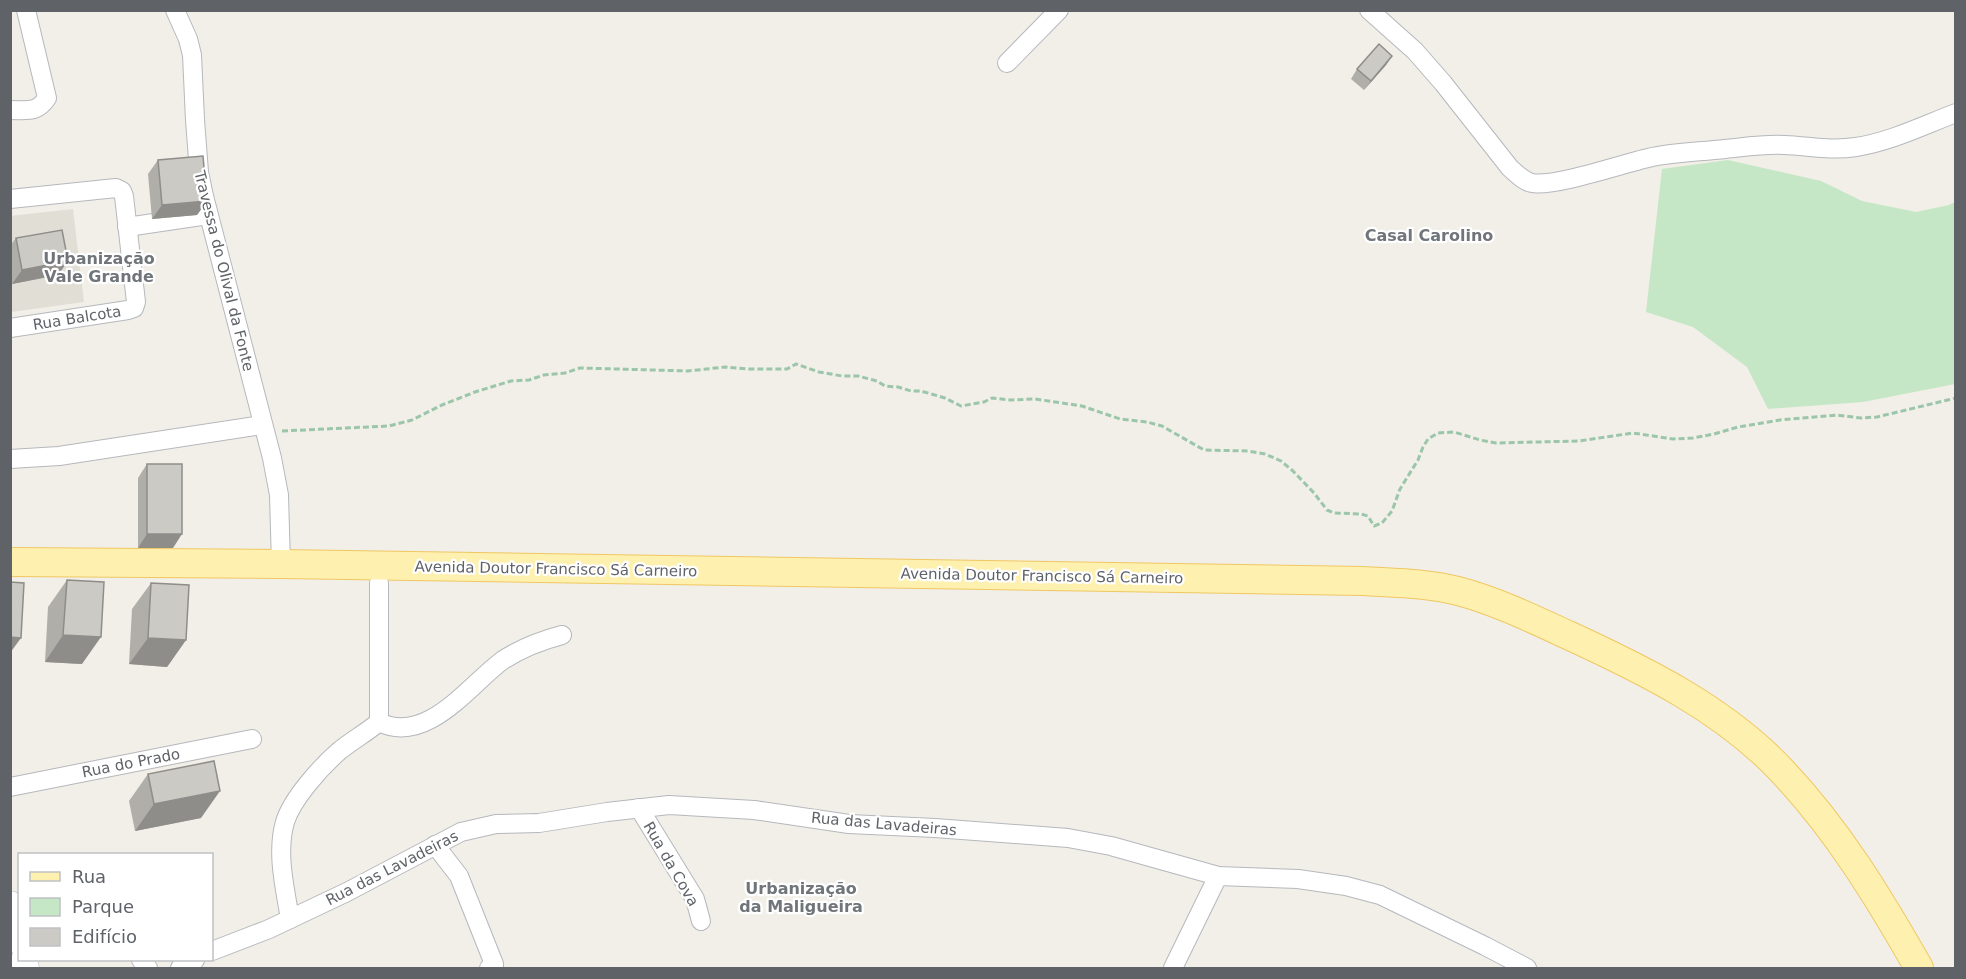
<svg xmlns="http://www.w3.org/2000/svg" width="1966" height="979" viewBox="0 0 1966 979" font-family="'DejaVu Sans',sans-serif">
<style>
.education{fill:#e1ded6}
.green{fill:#c5e7c5}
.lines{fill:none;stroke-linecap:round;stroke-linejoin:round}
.street-casing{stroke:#b5b8bc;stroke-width:20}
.secondary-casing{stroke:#b6babf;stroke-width:27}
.primary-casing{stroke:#f0c762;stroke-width:30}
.path{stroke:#9cc6a9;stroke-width:3;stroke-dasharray:6 3;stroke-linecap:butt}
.street{stroke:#fff;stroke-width:18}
.secondary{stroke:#fff;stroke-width:26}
.primary{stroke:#fef1b0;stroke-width:28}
.wall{fill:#afaea9}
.shaded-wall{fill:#8f8d8a}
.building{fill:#cccac5;stroke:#8f8d8a;stroke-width:1.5}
.labels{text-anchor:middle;stroke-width:4.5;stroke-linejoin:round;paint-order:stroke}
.street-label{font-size:15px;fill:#5f6368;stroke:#fff}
.neighbourhood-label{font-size:16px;font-weight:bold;fill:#70757a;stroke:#fff}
</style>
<rect width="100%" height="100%" fill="#f1efe8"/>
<!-- education -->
<path class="education" d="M 73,209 L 84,302 L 11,312 L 10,216 Z"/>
<!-- green -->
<path class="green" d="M 1728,160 L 1821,181 L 1862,201 L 1916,212 L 1949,205 L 1955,202 L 1955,384 L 1863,402 L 1768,409 L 1747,367 L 1693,327 L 1646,312 L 1662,169 Z"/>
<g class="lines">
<!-- street casing -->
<g class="street-casing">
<g id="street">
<path d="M 175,10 L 188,39 L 192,55 L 195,120 L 199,172 L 204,196 L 272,458 L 279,495 L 281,564"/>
<path d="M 1369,10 L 1415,51 L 1443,83 L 1510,168 C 1517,174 1523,181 1532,183 C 1555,187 1622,164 1648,158 C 1673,152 1699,152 1725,149 C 1745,147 1764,144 1784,145 C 1810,146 1830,151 1856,147 C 1890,142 1924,125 1956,113"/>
<path d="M 1007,63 L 1059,10"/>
<path d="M 10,110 C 28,110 37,113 47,98 L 26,10"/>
<path d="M 10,199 L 116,188 L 122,191 L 124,196 L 136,302 L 134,308 L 128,310 L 10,328"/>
<path d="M 127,227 L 208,215"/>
<path d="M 10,459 L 59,456 L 262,425"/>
<path d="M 379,722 C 427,746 470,684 503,660 C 520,649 543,640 562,635"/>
<path d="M 10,787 L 252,739"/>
<path d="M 639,808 L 695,899 L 701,921"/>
<path d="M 435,845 L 459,876 L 494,964 L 489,968"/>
<path d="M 290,919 C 285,888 276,853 285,822 C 292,799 320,768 338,752 C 351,741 366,733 379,722 L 379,583"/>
<path d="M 212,951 L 269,929 L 347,892 L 461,832 L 496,824 L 539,823 L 607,812 L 669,805 L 754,810 L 849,824 L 935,828 L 1068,838 L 1111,846 L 1218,876 L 1298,879 L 1346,886 L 1380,895 L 1485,946 L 1527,968"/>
<path d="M 141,960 L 148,968"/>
<path d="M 180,968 L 195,960"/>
<path d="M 1173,968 L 1218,876"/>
</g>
</g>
<!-- secondary casing -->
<g class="secondary-casing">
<g id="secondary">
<path d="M 10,904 L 20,942"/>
<path d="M 24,960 L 26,968"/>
</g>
</g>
<!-- primary casing -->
<g class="primary-casing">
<path id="primary" d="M 10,562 L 281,564 L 1363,581 C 1395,583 1427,583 1458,591 C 1496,601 1533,619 1568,635 C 1644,670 1724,709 1782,771 C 1838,830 1879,898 1919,968"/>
</g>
<!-- path -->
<path class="path" d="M 282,431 L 389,426 L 412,420 L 442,405 L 475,392 L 511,381 L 529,380 L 544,375 L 565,373 L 580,368 L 688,371 L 725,367 L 749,369 L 787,369 L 796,364 L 819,372 L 842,376 L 858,376 L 877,381 L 885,386 L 898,387 L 911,391 L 921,391 L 945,398 L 961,406 L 984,402 L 992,398 L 1011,400 L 1035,399 L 1082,406 L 1120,419 L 1147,422 L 1162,426 L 1204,450 L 1248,451 L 1265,454 L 1281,461 L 1293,471 L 1314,493 L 1327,510 L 1334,513 L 1361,514 L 1368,516 L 1374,526 L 1382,523 L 1392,511 L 1400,489 L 1418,460 L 1423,447 L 1428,439 L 1438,433 L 1454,432 L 1480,440 L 1496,443 L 1579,441 L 1633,433 L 1673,439 L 1693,438 L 1714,434 L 1738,427 L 1780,420 L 1837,415 L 1861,418 L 1877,417 L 1956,398"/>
<!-- street -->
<use href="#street" class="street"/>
<!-- secondary -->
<use href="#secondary" class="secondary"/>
<!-- primary -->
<use href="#primary" class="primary"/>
</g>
<!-- wall -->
<g class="wall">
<path d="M 1392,56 L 1386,65 L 1364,90 L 1351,79 L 1357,69 Z"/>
<path d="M 158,160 L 207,201 L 197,215 L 152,219 L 148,174 Z"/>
<path d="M 16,238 L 58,275 L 12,284 L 10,276 L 10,246 Z"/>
<path d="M 147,464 L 173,548 L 138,548 L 138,478 Z"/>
<path d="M 67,580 L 82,664 L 45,662 L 48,607 Z"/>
<path d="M 151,583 L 186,640 L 167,667 L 129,664 L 132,609 Z"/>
<path d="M 148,774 L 201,818 L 135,831 L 129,801 Z"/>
</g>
<!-- shaded-wall -->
<g class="shaded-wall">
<path d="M 1392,56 L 1386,65 L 1364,90 L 1371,81 Z"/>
<path d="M 207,201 L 197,215 L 152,219 L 162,205 Z"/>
<path d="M 68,261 L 58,275 L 12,284 L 22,270 Z"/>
<path d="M 147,534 L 182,534 L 173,548 L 138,548 Z"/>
<path d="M 63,635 L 101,637 L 82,664 L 45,662 Z"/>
<path d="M 10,637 L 21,638 L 10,653 Z"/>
<path d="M 148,638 L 186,640 L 167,667 L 129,664 Z"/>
<path d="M 220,791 L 201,818 L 135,831 L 154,804 Z"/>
</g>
<!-- building -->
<g class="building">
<path d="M 1379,44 L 1392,56 L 1371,81 L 1357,69 Z"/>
<path d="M 203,156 L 207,201 L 162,205 L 158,160 Z"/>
<path d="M 62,230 L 68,261 L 22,270 L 16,238 Z"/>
<rect x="147" y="464" width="35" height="70"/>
<path d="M 67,580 L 104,582 L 101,637 L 63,635 Z"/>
<path d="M 10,582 L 24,583 L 21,638 L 10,637 Z"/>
<path d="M 151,583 L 189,585 L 186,640 L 148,638 Z"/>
<path d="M 214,761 L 220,791 L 154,804 L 148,774 Z"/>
</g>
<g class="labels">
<!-- street labels -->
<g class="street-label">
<text transform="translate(224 271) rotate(76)" y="5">Travessa do Olival da Fonte</text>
<text transform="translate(77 318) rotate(-9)" y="5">Rua Balcota</text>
<text transform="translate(556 569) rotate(1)" y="5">Avenida Doutor Francisco Sá Carneiro</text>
<text transform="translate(1042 576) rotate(1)" y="5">Avenida Doutor Francisco Sá Carneiro</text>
<text transform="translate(131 763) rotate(-11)" y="5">Rua do Prado</text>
<text transform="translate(884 824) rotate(5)" y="5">Rua das Lavadeiras</text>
<text transform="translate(671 864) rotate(60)" y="5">Rua da Cova</text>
<text transform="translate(392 868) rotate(-27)" y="5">Rua das Lavadeiras</text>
</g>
<!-- neighbourhood labels -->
<g class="neighbourhood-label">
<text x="1429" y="241">Casal Carolino</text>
<text x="99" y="264">Urbanização<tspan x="99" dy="18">Vale Grande</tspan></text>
<text x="801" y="894">Urbanização<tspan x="801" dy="18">da Maligueira</tspan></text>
</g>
</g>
<!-- border -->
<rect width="1966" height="979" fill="none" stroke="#5f6368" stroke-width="24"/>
<!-- legend -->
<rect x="18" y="853" width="195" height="108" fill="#ffffff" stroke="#bfc1c3" stroke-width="1.5"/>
<rect x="30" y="872" width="30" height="9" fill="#fef1b0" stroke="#bfc1c3" stroke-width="1.5"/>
<text x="72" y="883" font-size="18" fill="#5f6368">Rua</text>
<rect x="30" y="898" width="30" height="18" fill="#c5e7c5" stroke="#bfc1c3" stroke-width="1.5"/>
<text x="72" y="913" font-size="18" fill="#5f6368">Parque</text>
<rect x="30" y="928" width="30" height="18" fill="#cccac5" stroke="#bfc1c3" stroke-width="1.5"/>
<text x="72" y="943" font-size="18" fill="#5f6368">Edifício</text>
</svg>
